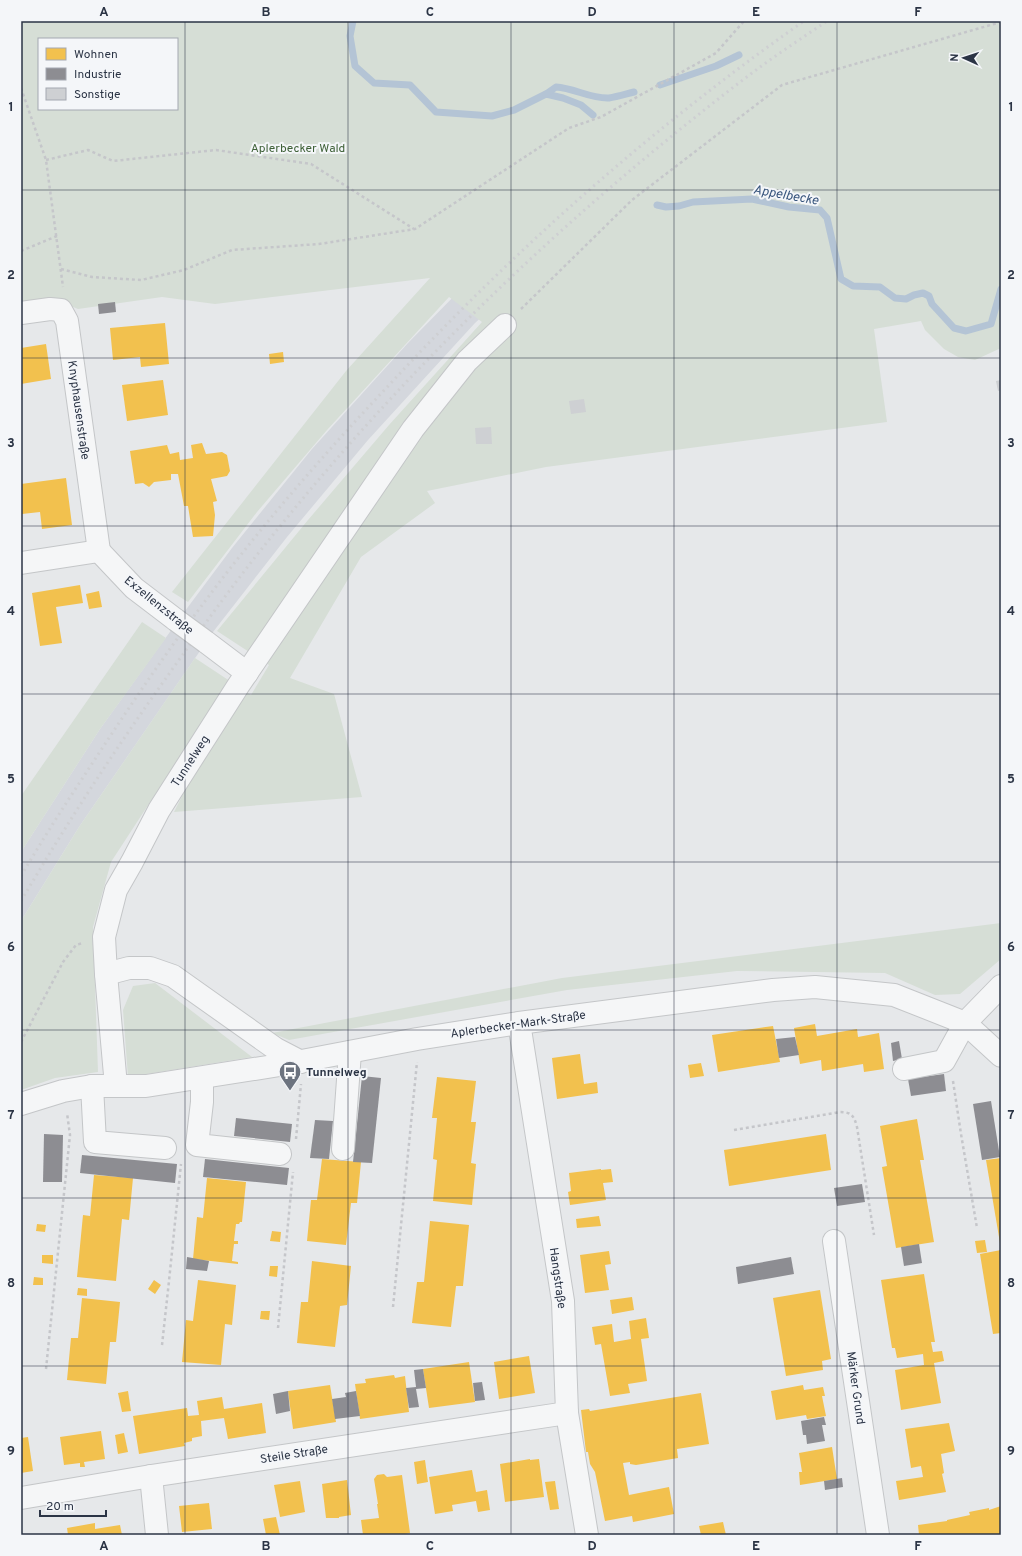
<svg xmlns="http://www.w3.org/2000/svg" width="1022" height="1556" viewBox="0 0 1022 1556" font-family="Overpass,sans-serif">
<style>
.built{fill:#d4d7dd}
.green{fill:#d6ded6;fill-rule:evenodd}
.homes{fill:#f2c14e}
.industry{fill:#8d8d92}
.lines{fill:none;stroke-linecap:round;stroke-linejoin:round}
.stream{stroke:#b4c4d5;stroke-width:7}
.building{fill:#ced0d3}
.minor-casing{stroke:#c4c6c8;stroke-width:24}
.path{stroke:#c5c6ca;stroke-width:2.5;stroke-dasharray:3 3;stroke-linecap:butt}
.minor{stroke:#f5f6f7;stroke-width:22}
.rail{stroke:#cecfd2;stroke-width:3;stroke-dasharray:2 4;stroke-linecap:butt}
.minor-bridge-casing{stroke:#c4c6c8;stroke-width:24;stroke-linecap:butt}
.minor-bridge{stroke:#f5f6f7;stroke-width:22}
.grid{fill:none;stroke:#2b3445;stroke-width:1;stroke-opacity:0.55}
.labels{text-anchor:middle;stroke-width:4;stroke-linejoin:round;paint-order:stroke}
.park-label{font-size:12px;fill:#3f6138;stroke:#f4f6f9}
.street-label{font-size:12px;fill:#2b3445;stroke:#f4f6f9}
.poi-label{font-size:12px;font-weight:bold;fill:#2b3445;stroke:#f4f6f9;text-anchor:start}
.water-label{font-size:13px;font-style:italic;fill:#34527a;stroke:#f4f6f9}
.neatline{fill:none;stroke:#2b3445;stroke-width:1.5}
.grid-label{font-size:13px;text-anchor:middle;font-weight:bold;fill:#2b3445}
</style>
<rect width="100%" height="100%" fill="#e6e8ea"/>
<!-- built -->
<path class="built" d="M 610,201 L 475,323 L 368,440 L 287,537 L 213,632 L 79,827 L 21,921 L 21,852 L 100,729 L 185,611 L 232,548 L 312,449 L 408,343 L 464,286 Z"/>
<!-- green -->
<g class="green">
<path d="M 21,21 L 1001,21 L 1001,348 L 975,360 L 958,357 L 944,349 L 925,330 L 921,321 L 874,329 L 887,422 L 546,467 L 427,491 L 435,503 L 361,557 L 290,678 L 334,694 L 362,797 L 174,812 L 192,776 L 171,770 L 111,862 L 93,927 L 98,1072 L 55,1078 L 21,1090 L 21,921 L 79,827 L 195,658 L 251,695 L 269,665 L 217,631 L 308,520 L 389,425 L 482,322 L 449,297 L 327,430 L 257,512 L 188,602 L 172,592 L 346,371 L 430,278 L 215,304 L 162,297 L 78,309 L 59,301 L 21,307 ZM 39,39 L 177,39 L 177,109 L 39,109 Z"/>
<path d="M 142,622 L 166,638 L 100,729 L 21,852 L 21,796 Z"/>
<path d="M 1001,923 L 1001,959 L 960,994 L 935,995 L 885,973 L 737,971 L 567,990 L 289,1040 L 272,1033 L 562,978 Z"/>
<path d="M 155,983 L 252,1057 L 128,1077 L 123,1010 L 133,986 Z"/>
</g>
<!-- homes -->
<g class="homes">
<path d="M 165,323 L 169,364 L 141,367 L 140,357 L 113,360 L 110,328 Z"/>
<path d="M 46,344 L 51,379 L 21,384 L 21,348 Z"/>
<path d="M 283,352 L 284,362 L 270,364 L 269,354 Z"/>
<path d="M 163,380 L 168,415 L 127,421 L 122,385 Z"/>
<path d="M 202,443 L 206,454 L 222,452 L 227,455 L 230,471 L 227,476 L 211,479 L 217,501 L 213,502 L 215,515 L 213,536 L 193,537 L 188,506 L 184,506 L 178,474 L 171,474 L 171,480 L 154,482 L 149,487 L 143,483 L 135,484 L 130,451 L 167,445 L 170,454 L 179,452 L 180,460 L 193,458 L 191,445 Z"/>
<path d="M 66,478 L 72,525 L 42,529 L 40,512 L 22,514 L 21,484 Z"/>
<path d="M 80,585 L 83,603 L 56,607 L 62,643 L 40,646 L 32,593 Z"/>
<path d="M 99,591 L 102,607 L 89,609 L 86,594 Z"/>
<path d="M 815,1024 L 817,1036 L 857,1029 L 858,1037 L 879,1033 L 884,1069 L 864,1072 L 863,1064 L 822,1071 L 821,1060 L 800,1064 L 794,1028 Z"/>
<path d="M 773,1026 L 780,1062 L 718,1072 L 712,1035 Z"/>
<path d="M 580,1054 L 584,1084 L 597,1082 L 598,1093 L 557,1099 L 552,1058 Z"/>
<path d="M 701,1063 L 704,1076 L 690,1078 L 688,1065 Z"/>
<path d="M 437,1077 L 476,1081 L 471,1122 L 476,1122 L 471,1163 L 476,1164 L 472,1205 L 433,1201 L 437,1160 L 433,1159 L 437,1118 L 432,1118 Z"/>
<path d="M 917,1119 L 924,1160 L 920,1160 L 934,1242 L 896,1248 L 882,1167 L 887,1166 L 880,1126 Z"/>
<path d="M 826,1134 L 831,1170 L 729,1186 L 724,1150 Z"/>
<path d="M 1001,1158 L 1001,1243 L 1000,1243 L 986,1160 Z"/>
<path d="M 322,1159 L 361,1162 L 357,1203 L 351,1203 L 346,1245 L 307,1241 L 311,1200 L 317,1200 Z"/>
<path d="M 601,1169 L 601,1170 L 611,1169 L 613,1182 L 603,1183 L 606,1200 L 570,1205 L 568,1192 L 571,1191 L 569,1173 Z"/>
<path d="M 94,1175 L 133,1178 L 129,1220 L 122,1219 L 116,1281 L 77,1277 L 83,1215 L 90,1216 Z"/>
<path d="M 207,1178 L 246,1182 L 242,1222 L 240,1222 L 239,1224 L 236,1224 L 234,1241 L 238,1241 L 238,1244 L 234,1244 L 232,1261 L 238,1262 L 238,1264 L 193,1259 L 197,1217 L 203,1218 Z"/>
<path d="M 599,1216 L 601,1226 L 577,1228 L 576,1219 Z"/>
<path d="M 430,1221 L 469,1225 L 463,1286 L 456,1286 L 451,1327 L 412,1323 L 417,1282 L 424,1282 Z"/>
<path d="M 37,1224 L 46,1225 L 45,1232 L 36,1231 Z"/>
<path d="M 272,1231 L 281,1232 L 280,1242 L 270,1241 Z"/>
<path d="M 985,1240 L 987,1252 L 977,1253 L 975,1241 Z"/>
<path d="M 1001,1250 L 1001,1333 L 993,1334 L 980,1254 Z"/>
<path d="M 609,1251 L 611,1264 L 605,1265 L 609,1290 L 585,1293 L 580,1255 Z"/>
<path d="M 42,1255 L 53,1255 L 53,1264 L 42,1263 Z"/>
<path d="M 312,1261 L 351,1266 L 347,1305 L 340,1306 L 335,1347 L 297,1343 L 301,1302 L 308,1302 Z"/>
<path d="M 270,1266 L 278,1266 L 277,1277 L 269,1276 Z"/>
<path d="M 924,1274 L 935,1342 L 931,1342 L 933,1352 L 942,1351 L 944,1361 L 934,1363 L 941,1403 L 901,1410 L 895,1370 L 924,1365 L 923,1354 L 897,1358 L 895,1348 L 892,1348 L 881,1280 Z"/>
<path d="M 34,1277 L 43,1278 L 43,1285 L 33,1285 Z"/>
<path d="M 154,1280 L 161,1285 L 155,1294 L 148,1289 Z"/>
<path d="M 198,1280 L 236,1285 L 232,1325 L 225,1324 L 221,1365 L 182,1362 L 186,1320 L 193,1321 Z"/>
<path d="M 78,1288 L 87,1289 L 87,1296 L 77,1295 Z"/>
<path d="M 820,1290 L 831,1359 L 822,1361 L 823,1370 L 786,1376 L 773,1298 Z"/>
<path d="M 632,1297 L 634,1310 L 612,1314 L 610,1300 Z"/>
<path d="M 82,1298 L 120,1302 L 116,1342 L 110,1342 L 106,1384 L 67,1380 L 71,1338 L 78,1338 Z"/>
<path d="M 261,1311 L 270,1311 L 269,1320 L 260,1319 Z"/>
<path d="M 646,1318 L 649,1338 L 641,1339 L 647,1381 L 628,1384 L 630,1393 L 610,1396 L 601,1344 L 595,1345 L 592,1327 L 612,1324 L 614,1342 L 631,1339 L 629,1321 Z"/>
<path d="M 529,1356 L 535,1393 L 499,1399 L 494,1362 Z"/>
<path d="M 469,1362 L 475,1402 L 429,1408 L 423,1369 Z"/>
<path d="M 394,1375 L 395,1378 L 405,1376 L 409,1412 L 360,1419 L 355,1384 L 366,1383 L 365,1379 Z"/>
<path d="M 330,1385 L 336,1422 L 293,1429 L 288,1391 Z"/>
<path d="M 803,1385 L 804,1390 L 823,1387 L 825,1396 L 822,1396 L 826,1416 L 807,1419 L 806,1415 L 776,1420 L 771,1391 Z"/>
<path d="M 128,1391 L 131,1411 L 122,1412 L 118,1393 Z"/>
<path d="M 701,1393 L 709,1444 L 677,1449 L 678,1458 L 636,1465 L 630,1464 L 630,1462 L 623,1463 L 629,1495 L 669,1487 L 674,1514 L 633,1522 L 632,1516 L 605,1521 L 595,1472 L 590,1464 L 588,1452 L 586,1452 L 581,1410 L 589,1409 L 590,1411 Z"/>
<path d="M 222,1397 L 224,1409 L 262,1403 L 266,1433 L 228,1439 L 224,1418 L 201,1421 L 202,1436 L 192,1438 L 192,1441 L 184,1443 L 185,1446 L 139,1454 L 133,1416 L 187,1408 L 188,1416 L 199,1415 L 197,1401 Z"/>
<path d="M 949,1423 L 955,1451 L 941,1454 L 944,1473 L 942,1474 L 946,1492 L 899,1500 L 896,1481 L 923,1477 L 921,1466 L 911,1468 L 905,1429 Z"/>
<path d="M 101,1431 L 105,1459 L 84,1462 L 85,1467 L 80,1467 L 80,1463 L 64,1465 L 60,1437 Z"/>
<path d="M 124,1433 L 128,1452 L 118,1454 L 115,1435 Z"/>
<path d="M 28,1437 L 33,1471 L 21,1473 L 21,1438 Z"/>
<path d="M 832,1447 L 837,1479 L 800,1485 L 799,1472 L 802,1472 L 799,1453 Z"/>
<path d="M 530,1459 L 530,1460 L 539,1459 L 544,1497 L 505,1502 L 500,1464 Z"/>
<path d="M 425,1460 L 428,1482 L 417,1484 L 414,1462 Z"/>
<path d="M 472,1470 L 476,1492 L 487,1490 L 490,1510 L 478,1512 L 476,1501 L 452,1505 L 453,1511 L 435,1514 L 429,1477 Z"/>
<path d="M 384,1474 L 387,1477 L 402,1475 L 410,1533 L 400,1535 L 363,1535 L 361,1520 L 379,1518 L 377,1504 L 378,1504 L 374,1479 L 377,1475 Z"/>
<path d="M 347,1480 L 351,1515 L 339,1517 L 339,1518 L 326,1518 L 322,1484 Z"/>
<path d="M 300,1481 L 305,1512 L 280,1517 L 274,1485 Z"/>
<path d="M 555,1481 L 559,1509 L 550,1510 L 545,1482 Z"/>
<path d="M 209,1503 L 212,1529 L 182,1532 L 179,1506 Z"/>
<path d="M 1001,1506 L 1001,1535 L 919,1535 L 918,1525 L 947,1521 L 947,1520 L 970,1515 L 969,1512 L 989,1508 L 989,1510 Z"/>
<path d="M 276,1517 L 280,1535 L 266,1535 L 263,1519 Z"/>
<path d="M 723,1522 L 726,1535 L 701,1535 L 699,1526 Z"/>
<path d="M 95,1523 L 95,1529 L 120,1525 L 122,1535 L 68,1535 L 67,1528 Z"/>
</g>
<!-- industry -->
<g class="industry">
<path d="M 115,302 L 116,312 L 99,314 L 98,304 Z"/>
<path d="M 795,1037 L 799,1055 L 779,1058 L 776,1039 Z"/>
<path d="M 899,1041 L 902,1059 L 893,1061 L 891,1043 Z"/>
<path d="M 944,1074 L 946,1091 L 911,1096 L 908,1079 Z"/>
<path d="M 362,1076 L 381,1078 L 372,1163 L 353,1162 Z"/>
<path d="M 991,1101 L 1000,1157 L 982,1160 L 973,1104 Z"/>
<path d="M 236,1118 L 292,1124 L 290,1142 L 234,1136 Z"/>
<path d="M 315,1120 L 333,1121 L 329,1159 L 310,1158 Z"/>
<path d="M 44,1134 L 63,1135 L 62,1182 L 43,1182 Z"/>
<path d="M 82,1155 L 177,1164 L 175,1183 L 80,1173 Z"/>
<path d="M 205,1159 L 289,1168 L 287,1185 L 203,1177 Z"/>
<path d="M 862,1184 L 865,1202 L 837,1206 L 834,1188 Z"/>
<path d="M 919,1244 L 922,1263 L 904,1266 L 901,1247 Z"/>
<path d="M 187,1257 L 209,1261 L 207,1271 L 186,1269 Z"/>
<path d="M 791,1257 L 794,1274 L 738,1284 L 736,1267 Z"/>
<path d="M 423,1369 L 426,1388 L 416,1389 L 419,1407 L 409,1408 L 406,1388 L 416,1387 L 414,1370 Z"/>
<path d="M 482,1382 L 485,1400 L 475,1401 L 473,1383 Z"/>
<path d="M 288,1391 L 290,1411 L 276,1414 L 273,1394 Z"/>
<path d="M 356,1391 L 360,1416 L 335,1419 L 332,1399 L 346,1397 L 345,1393 Z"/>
<path d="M 824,1417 L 826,1425 L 822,1425 L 825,1441 L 807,1444 L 806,1435 L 803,1435 L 801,1421 Z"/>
<path d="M 842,1478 L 843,1487 L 825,1490 L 824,1481 Z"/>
</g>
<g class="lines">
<!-- stream -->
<g class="stream">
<path d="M 353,21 L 350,36 L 355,66 L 374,83 L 410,85 L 436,112 L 492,116 L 514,110 L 546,94 L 563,98 L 581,105 L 593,115"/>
<path d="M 660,85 L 716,66 L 739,55"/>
<path d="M 546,94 L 556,87 C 574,88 591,99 609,98 C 617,97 626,94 634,92"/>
<path d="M 657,205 L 666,207 L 679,206 L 693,202 L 752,199 L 789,207 L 820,210 L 827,218 L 841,279 L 853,286 L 880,287 L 895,298 L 906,299 L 914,295 L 923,293 L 929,296 L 932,304 L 954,328 L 966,331 L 991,324 L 1001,289"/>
</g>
</g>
<!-- building -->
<g class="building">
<path d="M 1001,380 L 1001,390 L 998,391 L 996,381 Z"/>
<path d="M 584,399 L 586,412 L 571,414 L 569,401 Z"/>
<path d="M 491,427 L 492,444 L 476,444 L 475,428 Z"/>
</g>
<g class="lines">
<!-- minor casing -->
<g class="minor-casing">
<g id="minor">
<path d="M 21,313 L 50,309 L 61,310 L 67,321 L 99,551"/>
<path d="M 99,551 L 134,588 L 176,620"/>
<path d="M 21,563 L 99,551"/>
<path d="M 206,642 L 247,673"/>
<path d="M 106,974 L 129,968 L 150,968 L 173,976 L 276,1049 L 301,1062"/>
<path d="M 519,1023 L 563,1301 L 567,1413 L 587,1535"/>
<path d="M 904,1069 L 944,1061 L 965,1023 L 1001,986"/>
<path d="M 202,1078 L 202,1102 L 197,1145 L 280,1154"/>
<path d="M 92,1086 L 95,1142 L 165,1148"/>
<path d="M 116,1086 L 106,974 L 104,937 L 116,890 L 132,862 L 159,810 L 238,686 L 413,429 L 467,361 L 505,325"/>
<path d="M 21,1104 L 63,1091 L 92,1086 L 146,1086 L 286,1064 L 417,1039 L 519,1023 L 773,990 L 815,987 L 894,995 L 965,1023 L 1001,1056"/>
<path d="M 343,1149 L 350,1052"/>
<path d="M 834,1241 L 878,1535"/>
<path d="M 151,1476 L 157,1535"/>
<path d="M 21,1498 L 151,1476 L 567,1413"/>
</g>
</g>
<!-- path -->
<g class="path">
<path d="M 21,88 L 46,160 L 63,287"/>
<path d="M 46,160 L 88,150 L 113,161 L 216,150 L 311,164 L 414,229"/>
<path d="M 21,251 L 57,236"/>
<path d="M 61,269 L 92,277 L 141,280 L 184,270 L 232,250 L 319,244 L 415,229 L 569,128 L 601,117 L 716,53 L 744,21"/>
<path d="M 521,309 L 632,200 L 782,85 L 1001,22"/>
<path d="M 21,1042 L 63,962 L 76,945 L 83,943"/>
<path d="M 953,1081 L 961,1134 L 977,1228"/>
<path d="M 734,1130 L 840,1112 C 852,1112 854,1116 857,1127 L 874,1235"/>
<path d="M 296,1139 L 301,1084"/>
<path d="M 393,1307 L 417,1062"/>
<path d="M 278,1328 L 293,1172"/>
<path d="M 162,1345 L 169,1281 L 181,1164"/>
<path d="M 46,1369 L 70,1135 L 67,1113"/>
</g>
<!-- minor -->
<use href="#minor" class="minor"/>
<!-- rail -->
<g class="rail">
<path d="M 21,876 C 41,842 62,809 84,776 C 120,721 157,665 197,612 C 256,532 322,456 390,384 C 515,249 653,127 804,21"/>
<path d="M 21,901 C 64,828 110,757 159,688 C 200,630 241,573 286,519 C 421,353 582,202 752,73 C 776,55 802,38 827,21"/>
</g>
<!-- minor-bridge casing -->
<g class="minor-bridge-casing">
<path id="minor-bridge" d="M 176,620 L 206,642"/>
</g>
<!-- minor-bridge -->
<use href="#minor-bridge" class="minor-bridge"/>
</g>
<!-- grid -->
<path class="grid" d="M 185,21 L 185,1535M 348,21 L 348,1535M 511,21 L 511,1535M 674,21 L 674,1535M 837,21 L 837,1535M 21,190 L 1001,190M 21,358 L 1001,358M 21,526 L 1001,526M 21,694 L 1001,694M 21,862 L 1001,862M 21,1030 L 1001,1030M 21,1198 L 1001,1198M 21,1366 L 1001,1366"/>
<!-- icons -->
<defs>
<g id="bus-pin" transform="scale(1.15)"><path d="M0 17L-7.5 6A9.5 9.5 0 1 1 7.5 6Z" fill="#6c737f" stroke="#f4f6f9"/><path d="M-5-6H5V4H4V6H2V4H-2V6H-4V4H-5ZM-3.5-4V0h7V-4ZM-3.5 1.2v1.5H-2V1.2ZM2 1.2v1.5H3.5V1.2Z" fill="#fff"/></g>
</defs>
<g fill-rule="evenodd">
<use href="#bus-pin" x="290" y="1072"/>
</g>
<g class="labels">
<!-- park labels -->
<g class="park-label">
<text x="298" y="152">Aplerbecker Wald</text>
</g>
<!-- street labels -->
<g class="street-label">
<text transform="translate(79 410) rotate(82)" y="4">Knyphausenstraße</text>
<text transform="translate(159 605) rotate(39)" y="4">Exzellenzstraße</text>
<text transform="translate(190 761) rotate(-57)" y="4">Tunnelweg</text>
<text transform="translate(518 1024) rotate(-8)" y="4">Aplerbecker-Mark-Straße</text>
<text transform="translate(558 1278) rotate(82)" y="4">Hangstraße</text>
<text transform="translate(856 1388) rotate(82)" y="4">Märker Grund</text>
<text transform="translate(294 1454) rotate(-9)" y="4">Steile Straße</text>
</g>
<!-- poi labels -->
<g class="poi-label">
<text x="306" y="1076">Tunnelweg</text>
</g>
<!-- water labels -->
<g class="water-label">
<text transform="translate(786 194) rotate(10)" y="5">Appelbecke</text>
</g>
</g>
<!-- border -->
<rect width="1022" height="1556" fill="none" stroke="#f4f6f9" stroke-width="44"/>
<!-- legend -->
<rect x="38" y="38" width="140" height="72" fill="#f4f6f9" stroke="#a4a8b1"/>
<rect x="46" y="48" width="20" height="12" fill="#f2c14e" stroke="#a4a8b1"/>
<text x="74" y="58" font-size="12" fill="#2b3445">Wohnen</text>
<rect x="46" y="68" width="20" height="12" fill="#8d8d92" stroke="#a4a8b1"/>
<text x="74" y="78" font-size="12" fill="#2b3445">Industrie</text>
<rect x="46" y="88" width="20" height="12" fill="#ced0d3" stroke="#a4a8b1"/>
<text x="74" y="98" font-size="12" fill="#2b3445">Sonstige</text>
<!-- north arrow -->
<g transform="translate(964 58) rotate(273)" stroke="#f4f6f9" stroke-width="3" paint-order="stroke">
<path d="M0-3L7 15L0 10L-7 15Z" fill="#2b3445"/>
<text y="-6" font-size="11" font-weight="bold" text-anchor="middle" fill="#2b3445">N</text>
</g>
<!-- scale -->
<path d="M40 1510v6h66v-6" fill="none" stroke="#2b3445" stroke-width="2"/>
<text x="46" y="1510" font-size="12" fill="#2b3445" stroke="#f4f6f9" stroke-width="3" paint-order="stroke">20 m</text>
<rect x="22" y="22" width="978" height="1512" class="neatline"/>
<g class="grid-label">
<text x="104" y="16">A</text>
<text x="266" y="16">B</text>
<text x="430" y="16">C</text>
<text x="592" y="16">D</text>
<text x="756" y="16">E</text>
<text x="918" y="16">F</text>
<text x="11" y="111">1</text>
<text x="1011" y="111">1</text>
<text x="11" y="279">2</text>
<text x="1011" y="279">2</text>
<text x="11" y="447">3</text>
<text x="1011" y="447">3</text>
<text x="11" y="615">4</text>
<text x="1011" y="615">4</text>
<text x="11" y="783">5</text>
<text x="1011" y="783">5</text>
<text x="11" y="951">6</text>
<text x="1011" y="951">6</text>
<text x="11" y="1119">7</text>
<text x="1011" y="1119">7</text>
<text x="11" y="1287">8</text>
<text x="1011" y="1287">8</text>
<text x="11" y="1455">9</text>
<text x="1011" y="1455">9</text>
<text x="104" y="1550">A</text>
<text x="266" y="1550">B</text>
<text x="430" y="1550">C</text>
<text x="592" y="1550">D</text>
<text x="756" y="1550">E</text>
<text x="918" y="1550">F</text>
</g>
</svg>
